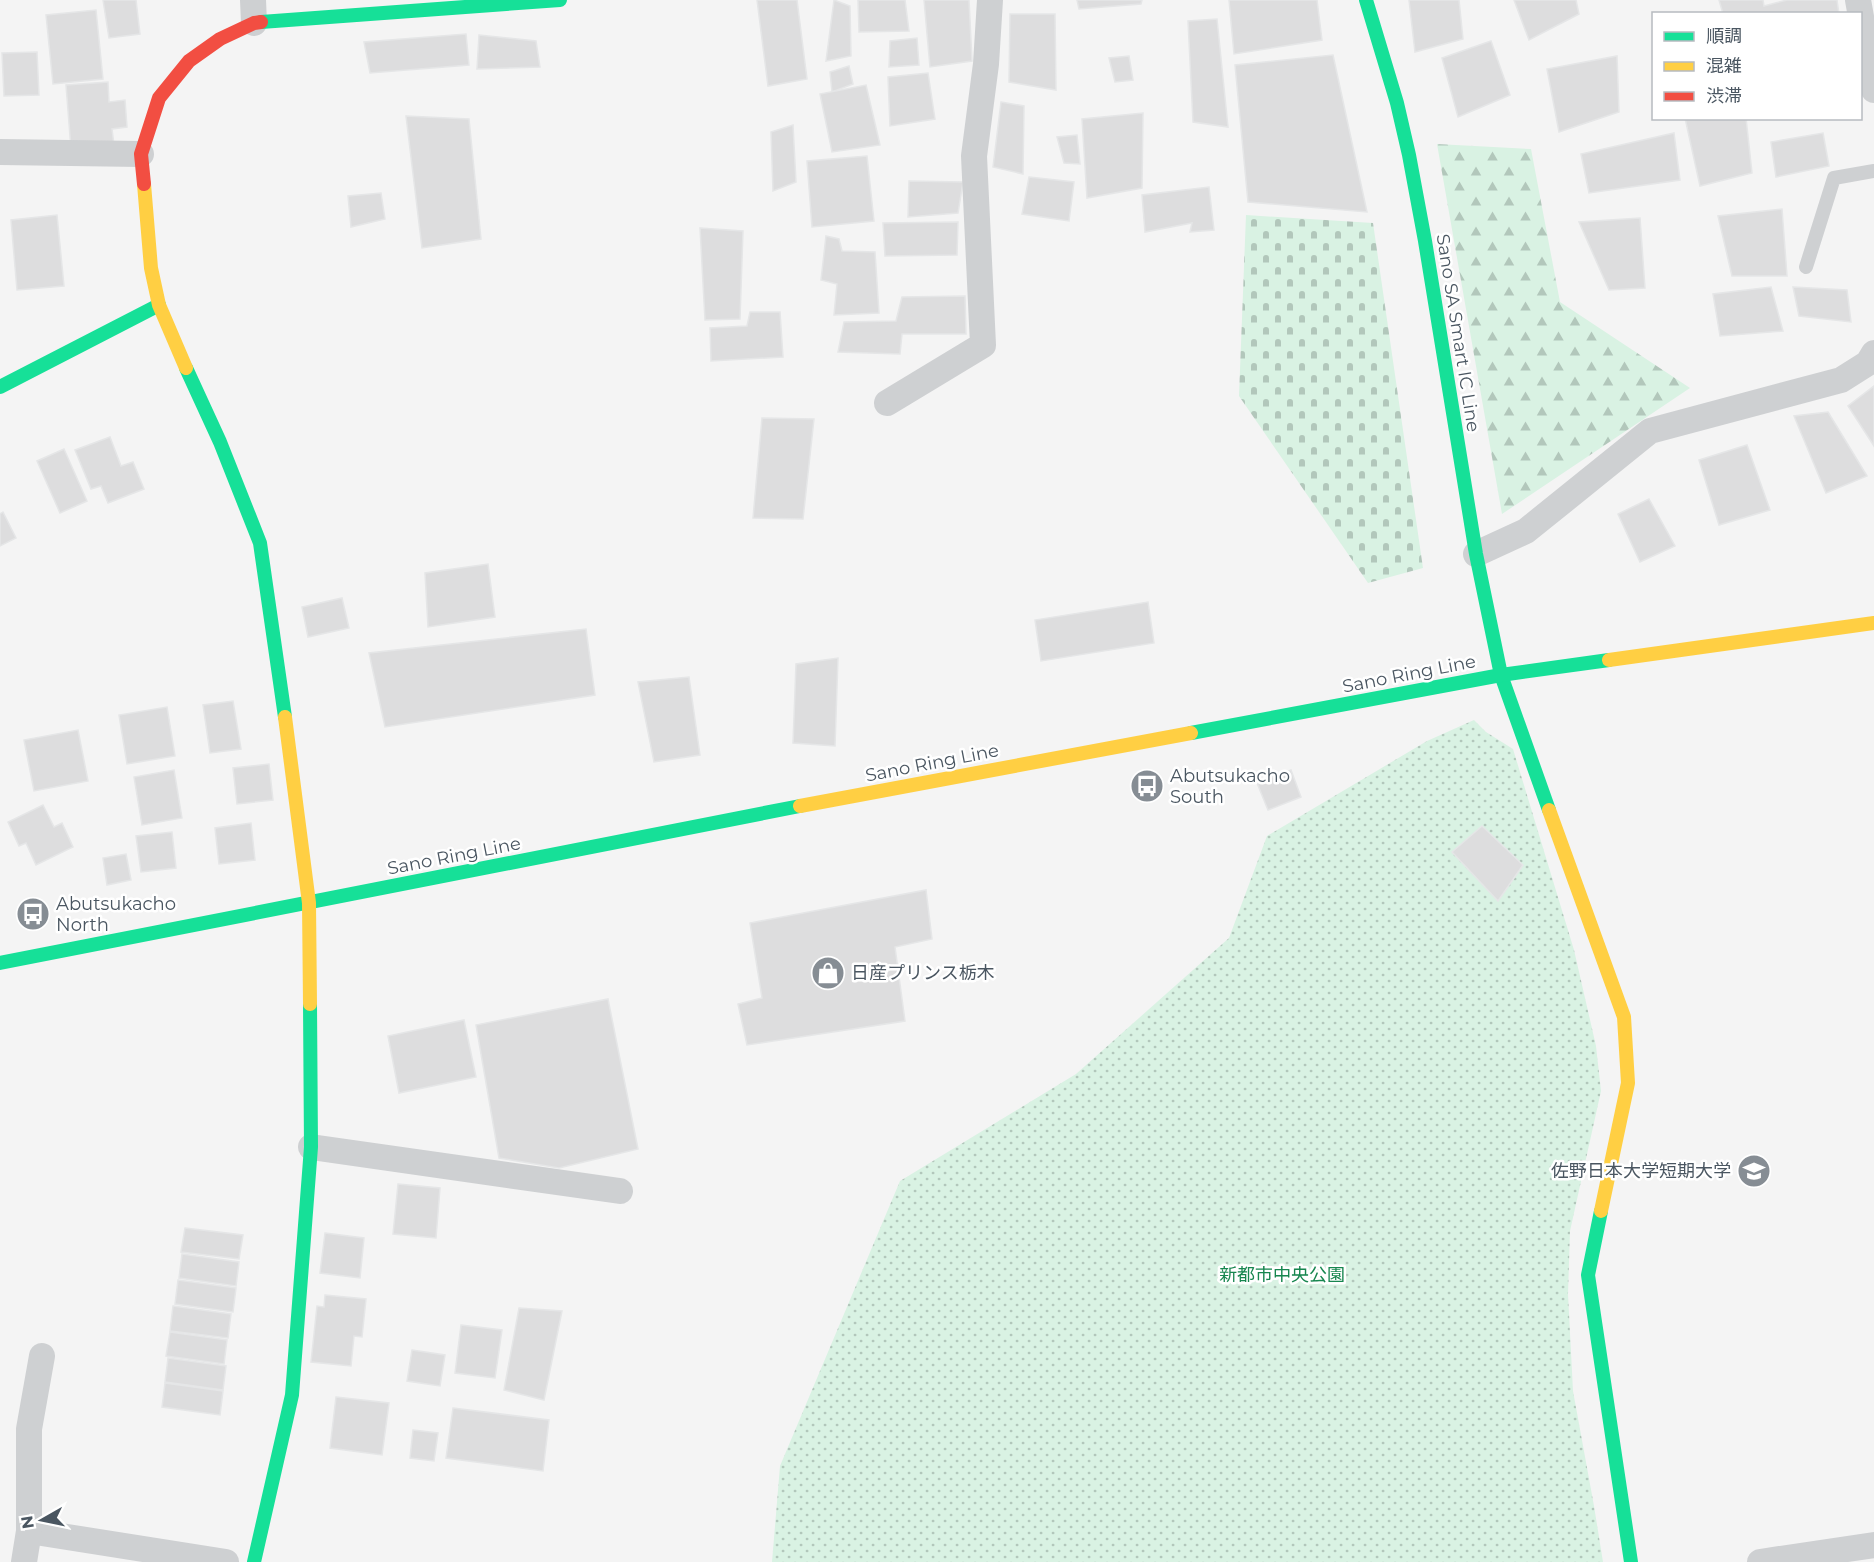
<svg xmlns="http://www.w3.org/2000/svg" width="1874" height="1562" viewBox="0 0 1874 1562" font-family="Montserrat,'Noto Sans JP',sans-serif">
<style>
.forest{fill:url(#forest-firs)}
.cemetery{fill:url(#cemetery-stones)}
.park{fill:url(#park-dots)}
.building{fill:#ddddde;stroke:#e5e6e7;stroke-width:1.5}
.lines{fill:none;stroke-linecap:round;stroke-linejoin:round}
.lane{stroke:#ced0d2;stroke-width:14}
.street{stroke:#ced0d2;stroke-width:26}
.fast{stroke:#16e098;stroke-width:14}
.slow{stroke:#ffcf43;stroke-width:14}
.jam{stroke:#f24e42;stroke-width:14}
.labels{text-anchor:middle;stroke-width:5;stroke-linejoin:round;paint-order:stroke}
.street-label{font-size:18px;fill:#4a5661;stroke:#fff}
.poi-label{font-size:18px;fill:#4a5661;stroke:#fff;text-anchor:start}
.park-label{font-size:18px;fill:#17864f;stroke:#fff}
</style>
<defs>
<pattern id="forest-firs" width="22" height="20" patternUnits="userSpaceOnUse" patternTransform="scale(1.5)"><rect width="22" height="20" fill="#d9f2e3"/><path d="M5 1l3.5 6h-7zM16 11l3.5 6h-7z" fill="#b2c7bb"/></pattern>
<pattern id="cemetery-stones" width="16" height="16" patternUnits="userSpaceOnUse" patternTransform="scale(1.5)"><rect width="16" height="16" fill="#d9f2e3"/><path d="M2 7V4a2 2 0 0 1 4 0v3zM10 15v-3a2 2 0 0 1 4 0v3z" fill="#b2c7bb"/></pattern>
<pattern id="park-dots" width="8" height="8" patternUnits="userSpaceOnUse" patternTransform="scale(1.5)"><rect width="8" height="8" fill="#d9f2e3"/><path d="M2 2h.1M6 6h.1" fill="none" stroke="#b2c7bb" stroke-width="1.8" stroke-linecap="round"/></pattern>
</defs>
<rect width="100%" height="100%" fill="#f4f4f4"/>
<!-- forest -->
<path class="forest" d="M 1437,144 L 1531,149 L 1560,302 L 1690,388 L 1502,514 Z"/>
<!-- cemetery -->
<path class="cemetery" d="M 1246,215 L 1373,223 L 1423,568 L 1368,583 L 1239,396 Z"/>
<!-- park -->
<path class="park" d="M 1474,720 L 1486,732 L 1513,749 L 1574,950 L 1596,1046 L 1601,1091 L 1570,1231 L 1568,1294 L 1573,1391 L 1594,1506 L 1603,1562 L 772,1562 L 780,1466 L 900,1181 L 1076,1074 L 1229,938 L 1267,836 L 1427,741 Z"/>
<!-- building -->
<g class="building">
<path d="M 103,0 L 136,0 L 140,34 L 109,38 Z"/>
<path d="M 757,0 L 797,0 L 807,79 L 768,86 Z"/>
<path d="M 834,0 L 850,6 L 851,56 L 826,61 Z"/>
<path d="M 858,0 L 905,0 L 909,31 L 859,32 Z"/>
<path d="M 924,0 L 969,0 L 972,61 L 930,67 Z"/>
<path d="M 1077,0 L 1142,0 L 1141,4 L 1079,9 Z"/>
<path d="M 1229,0 L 1317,0 L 1322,40 L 1234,54 Z"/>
<path d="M 1409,0 L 1459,0 L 1463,39 L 1415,52 Z"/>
<path d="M 1514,0 L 1576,0 L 1579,14 L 1529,40 Z"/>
<path d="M 1719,0 L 1763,0 L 1764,6 L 1787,0 L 1837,0 L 1839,14 L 1723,14 Z"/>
<path d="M 96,10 L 103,79 L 53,84 L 46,15 Z"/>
<path d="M 1010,14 L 1055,14 L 1056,90 L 1009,82 Z"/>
<path d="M 1217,19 L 1228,127 L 1193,122 L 1188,21 Z"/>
<path d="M 466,34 L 469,65 L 370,73 L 364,42 Z"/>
<path d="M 479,35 L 536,41 L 540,67 L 477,69 Z"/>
<path d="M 917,38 L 919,65 L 889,67 L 890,41 Z"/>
<path d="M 1491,41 L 1510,95 L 1458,117 L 1442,58 Z"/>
<path d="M 37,52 L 39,95 L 4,96 L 2,53 Z"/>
<path d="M 1333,55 L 1367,212 L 1248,202 L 1235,65 Z"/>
<path d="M 1129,56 L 1133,80 L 1115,82 L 1109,58 Z"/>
<path d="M 1617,56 L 1619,112 L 1559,132 L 1547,69 Z"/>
<path d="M 849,66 L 853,84 L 832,92 L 830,72 Z"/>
<path d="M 928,73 L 935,119 L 890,126 L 888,77 Z"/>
<path d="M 108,82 L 109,102 L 125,100 L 127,127 L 112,129 L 114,145 L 71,149 L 66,85 Z"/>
<path d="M 866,85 L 880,145 L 832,152 L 820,94 Z"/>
<path d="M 1001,102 L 1024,106 L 1023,174 L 993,167 Z"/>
<path d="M 1143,113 L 1142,188 L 1087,198 L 1082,119 Z"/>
<path d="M 406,116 L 469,119 L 481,239 L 422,248 Z"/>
<path d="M 1685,118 L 1746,118 L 1752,173 L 1700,186 Z"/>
<path d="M 793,125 L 796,182 L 773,191 L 771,132 Z"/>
<path d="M 1674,133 L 1680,180 L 1589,193 L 1581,154 Z"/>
<path d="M 1823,133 L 1829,166 L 1776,177 L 1771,142 Z"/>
<path d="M 1077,135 L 1080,164 L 1064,163 L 1057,137 Z"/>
<path d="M 867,156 L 874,221 L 812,227 L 807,161 Z"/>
<path d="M 1029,177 L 1074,182 L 1069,221 L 1022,214 Z"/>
<path d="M 909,181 L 963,182 L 958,213 L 908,217 Z"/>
<path d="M 1209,187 L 1214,230 L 1190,232 L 1192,223 L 1145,232 L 1142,195 Z"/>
<path d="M 381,193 L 385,219 L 351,227 L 348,196 Z"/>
<path d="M 1782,209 L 1787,276 L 1732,276 L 1718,216 Z"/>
<path d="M 57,215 L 64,286 L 17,290 L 11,220 Z"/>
<path d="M 1640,218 L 1645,288 L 1609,290 L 1579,222 Z"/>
<path d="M 958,222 L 957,255 L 885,256 L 883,223 Z"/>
<path d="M 700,228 L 743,231 L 740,319 L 705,320 Z"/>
<path d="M 826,236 L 839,239 L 842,251 L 875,252 L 879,313 L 834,315 L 837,284 L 821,280 Z"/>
<path d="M 1771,287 L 1783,331 L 1720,336 L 1713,294 Z"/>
<path d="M 1793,287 L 1847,290 L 1851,322 L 1799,316 Z"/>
<path d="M 965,296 L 966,334 L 902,334 L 900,354 L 838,352 L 844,322 L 896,321 L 902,297 Z"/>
<path d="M 750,312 L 780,312 L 783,357 L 711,361 L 710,328 L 747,326 Z"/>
<path d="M 1874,386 L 1874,446 L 1848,406 Z"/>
<path d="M 1828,412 L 1867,476 L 1826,493 L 1794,416 Z"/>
<path d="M 762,418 L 814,419 L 803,519 L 753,518 Z"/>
<path d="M 110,437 L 121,466 L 133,462 L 144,489 L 108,503 L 101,486 L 91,489 L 75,450 Z"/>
<path d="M 1747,445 L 1770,510 L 1719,525 L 1699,460 Z"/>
<path d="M 64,449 L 87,501 L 60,513 L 37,461 Z"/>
<path d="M 1649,499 L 1675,546 L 1640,562 L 1618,514 Z"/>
<path d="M 3,512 L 16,538 L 0,546 L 0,514 Z"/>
<path d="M 488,564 L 495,617 L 428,627 L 425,573 Z"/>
<path d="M 342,598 L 349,628 L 308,637 L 302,607 Z"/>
<path d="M 1148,602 L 1154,643 L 1041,661 L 1035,620 Z"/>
<path d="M 586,629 L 595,695 L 385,727 L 369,653 Z"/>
<path d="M 838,658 L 835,746 L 793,743 L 796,664 Z"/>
<path d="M 689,677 L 700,755 L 654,762 L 638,682 Z"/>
<path d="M 233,701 L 241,749 L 210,753 L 203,705 Z"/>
<path d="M 167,707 L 175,756 L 127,764 L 119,715 Z"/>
<path d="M 78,730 L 88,781 L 34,791 L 24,740 Z"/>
<path d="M 269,764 L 273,800 L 237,804 L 233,768 Z"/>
<path d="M 174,770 L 182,818 L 142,825 L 134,777 Z"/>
<path d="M 1291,770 L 1301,797 L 1268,810 L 1257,783 Z"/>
<path d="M 43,805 L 54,827 L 62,823 L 73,847 L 36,865 L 26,843 L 19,846 L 8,822 Z"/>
<path d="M 251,823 L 255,860 L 219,864 L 215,828 Z"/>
<path d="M 1482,826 L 1523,865 L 1498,901 L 1452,852 Z"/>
<path d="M 172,832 L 176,868 L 141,872 L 136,836 Z"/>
<path d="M 126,854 L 131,880 L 107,885 L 103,858 Z"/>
<path d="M 926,890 L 932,939 L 895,947 L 905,1021 L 747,1045 L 738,1004 L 762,998 L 750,923 Z"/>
<path d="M 608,999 L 638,1149 L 559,1168 L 499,1158 L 476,1025 Z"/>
<path d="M 464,1020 L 476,1077 L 399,1093 L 388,1036 Z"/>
<path d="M 398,1184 L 440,1188 L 436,1238 L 393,1234 Z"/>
<path d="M 185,1228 L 243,1235 L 239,1259 L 181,1252 Z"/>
<path d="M 325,1233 L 364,1238 L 360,1278 L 320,1273 Z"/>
<path d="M 182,1254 L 239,1262 L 236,1286 L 179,1278 Z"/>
<path d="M 178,1280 L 236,1288 L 233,1312 L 175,1304 Z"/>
<path d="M 325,1295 L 366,1299 L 362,1337 L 354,1336 L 351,1366 L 311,1362 L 317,1306 L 324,1307 Z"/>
<path d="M 173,1306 L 231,1314 L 228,1338 L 170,1331 Z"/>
<path d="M 519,1308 L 562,1311 L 544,1400 L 504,1390 Z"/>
<path d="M 461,1325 L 502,1330 L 495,1378 L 455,1373 Z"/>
<path d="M 170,1332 L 227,1340 L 224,1364 L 166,1356 Z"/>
<path d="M 412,1350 L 445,1355 L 440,1386 L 407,1381 Z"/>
<path d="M 168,1358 L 226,1366 L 223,1390 L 165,1382 Z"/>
<path d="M 165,1383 L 223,1391 L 220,1415 L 162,1407 Z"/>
<path d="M 336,1397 L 389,1403 L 382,1455 L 330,1448 Z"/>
<path d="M 453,1408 L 549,1420 L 543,1471 L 446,1458 Z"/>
<path d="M 413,1430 L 438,1433 L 434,1461 L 410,1458 Z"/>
</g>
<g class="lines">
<!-- lane -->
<path class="lane" d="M 1806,267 L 1834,178 L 1874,171"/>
<!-- street -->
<g class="street">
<path d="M 253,0 L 254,23"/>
<path d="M 1858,0 L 1874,90"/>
<path d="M 0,152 L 141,154"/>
<path d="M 887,403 L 983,345 L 974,156 L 986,64 L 990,0"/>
<path d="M 1476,554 L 1526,531 L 1650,431 L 1841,380 L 1868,363 L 1874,353"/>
<path d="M 311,1147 L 620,1191"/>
<path d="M 29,1531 L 226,1562"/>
<path d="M 24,1562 L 29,1531 L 29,1429 L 42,1356"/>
<path d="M 1760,1562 L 1874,1545"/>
</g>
<!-- fast -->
<g class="fast">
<path d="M 1366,0 L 1397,103 L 1409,155 L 1425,241 L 1476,554 L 1501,675 L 1549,810"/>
<path d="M 261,22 L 560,0"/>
<path d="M 186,368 L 220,442 L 260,543 L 285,717"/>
<path d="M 0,387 L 159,305"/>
<path d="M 1191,733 L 1501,675 L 1609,660"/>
<path d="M 0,963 L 800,806"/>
<path d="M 1601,1211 L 1588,1275 L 1631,1562"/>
<path d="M 254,1562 L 292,1395 L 311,1147 L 310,1004"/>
</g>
<!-- slow -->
<g class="slow">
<path d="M 144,184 L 151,268 L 159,305 L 186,368"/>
<path d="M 1609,660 L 1874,623"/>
<path d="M 285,717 L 309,903 L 310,1004"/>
<path d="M 800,806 L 1191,733"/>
<path d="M 1549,810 L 1624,1017 L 1628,1083 L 1601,1211"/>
</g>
<!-- jam -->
<path class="jam" d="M 144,184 L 141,154 L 159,98 L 189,61 L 220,39 L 254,23 L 261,22"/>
</g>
<!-- icons -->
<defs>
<g id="bus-disc" transform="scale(1.725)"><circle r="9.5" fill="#868d94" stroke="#fff"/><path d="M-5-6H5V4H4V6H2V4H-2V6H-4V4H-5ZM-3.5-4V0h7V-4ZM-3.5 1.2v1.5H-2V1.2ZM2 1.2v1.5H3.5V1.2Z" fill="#fff"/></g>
<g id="shop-disc" transform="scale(1.725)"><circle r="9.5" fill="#868d94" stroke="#fff"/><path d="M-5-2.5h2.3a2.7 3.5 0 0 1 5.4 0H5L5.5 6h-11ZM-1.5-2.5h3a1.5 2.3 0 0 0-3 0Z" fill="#fff"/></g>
<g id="university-disc" transform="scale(1.725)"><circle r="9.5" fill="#868d94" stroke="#fff"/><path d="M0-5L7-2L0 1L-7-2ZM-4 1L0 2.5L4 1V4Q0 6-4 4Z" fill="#fff"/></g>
</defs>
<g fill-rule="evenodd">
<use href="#bus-disc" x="1147" y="786"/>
<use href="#bus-disc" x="33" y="914"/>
<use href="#shop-disc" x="828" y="973"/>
<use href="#university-disc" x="1754" y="1171"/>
</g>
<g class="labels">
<!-- street labels -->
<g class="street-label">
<text transform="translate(1458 333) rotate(81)" y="6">Sano SA Smart IC Line</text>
<text transform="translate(1409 674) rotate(-11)" y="6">Sano Ring Line</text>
<text transform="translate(932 763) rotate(-11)" y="6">Sano Ring Line</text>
<text transform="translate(454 856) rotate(-11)" y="6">Sano Ring Line</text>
</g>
<!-- poi labels -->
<g class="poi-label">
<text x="1170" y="782">Abutsukacho<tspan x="1170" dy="21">South</tspan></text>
<text x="56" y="910">Abutsukacho<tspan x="56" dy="21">North</tspan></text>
<text x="851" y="979">日産プリンス栃木</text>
<text x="1731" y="1177" text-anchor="end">佐野日本大学短期大学</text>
</g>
<!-- park labels -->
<g class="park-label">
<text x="1282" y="1281">新都市中央公園</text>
</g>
</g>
<!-- legend -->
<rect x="1652" y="12" width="210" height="108" fill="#ffffff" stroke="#b7bbc0" stroke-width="1.5"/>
<rect x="1664" y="32" width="30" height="9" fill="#16e098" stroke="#b7bbc0" stroke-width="1.5"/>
<text x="1706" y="42" font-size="18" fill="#4a5661">順調</text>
<rect x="1664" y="62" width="30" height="9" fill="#ffcf43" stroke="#b7bbc0" stroke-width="1.5"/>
<text x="1706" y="72" font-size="18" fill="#4a5661">混雑</text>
<rect x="1664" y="92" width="30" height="9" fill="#f24e42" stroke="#b7bbc0" stroke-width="1.5"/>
<text x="1706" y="102" font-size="18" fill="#4a5661">渋滞</text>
<!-- north arrow -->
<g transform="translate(42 1520) rotate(261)" stroke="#ffffff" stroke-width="4.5" paint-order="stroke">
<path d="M0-4.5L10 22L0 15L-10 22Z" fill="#4a5661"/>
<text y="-9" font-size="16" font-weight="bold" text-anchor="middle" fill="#4a5661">N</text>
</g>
</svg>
